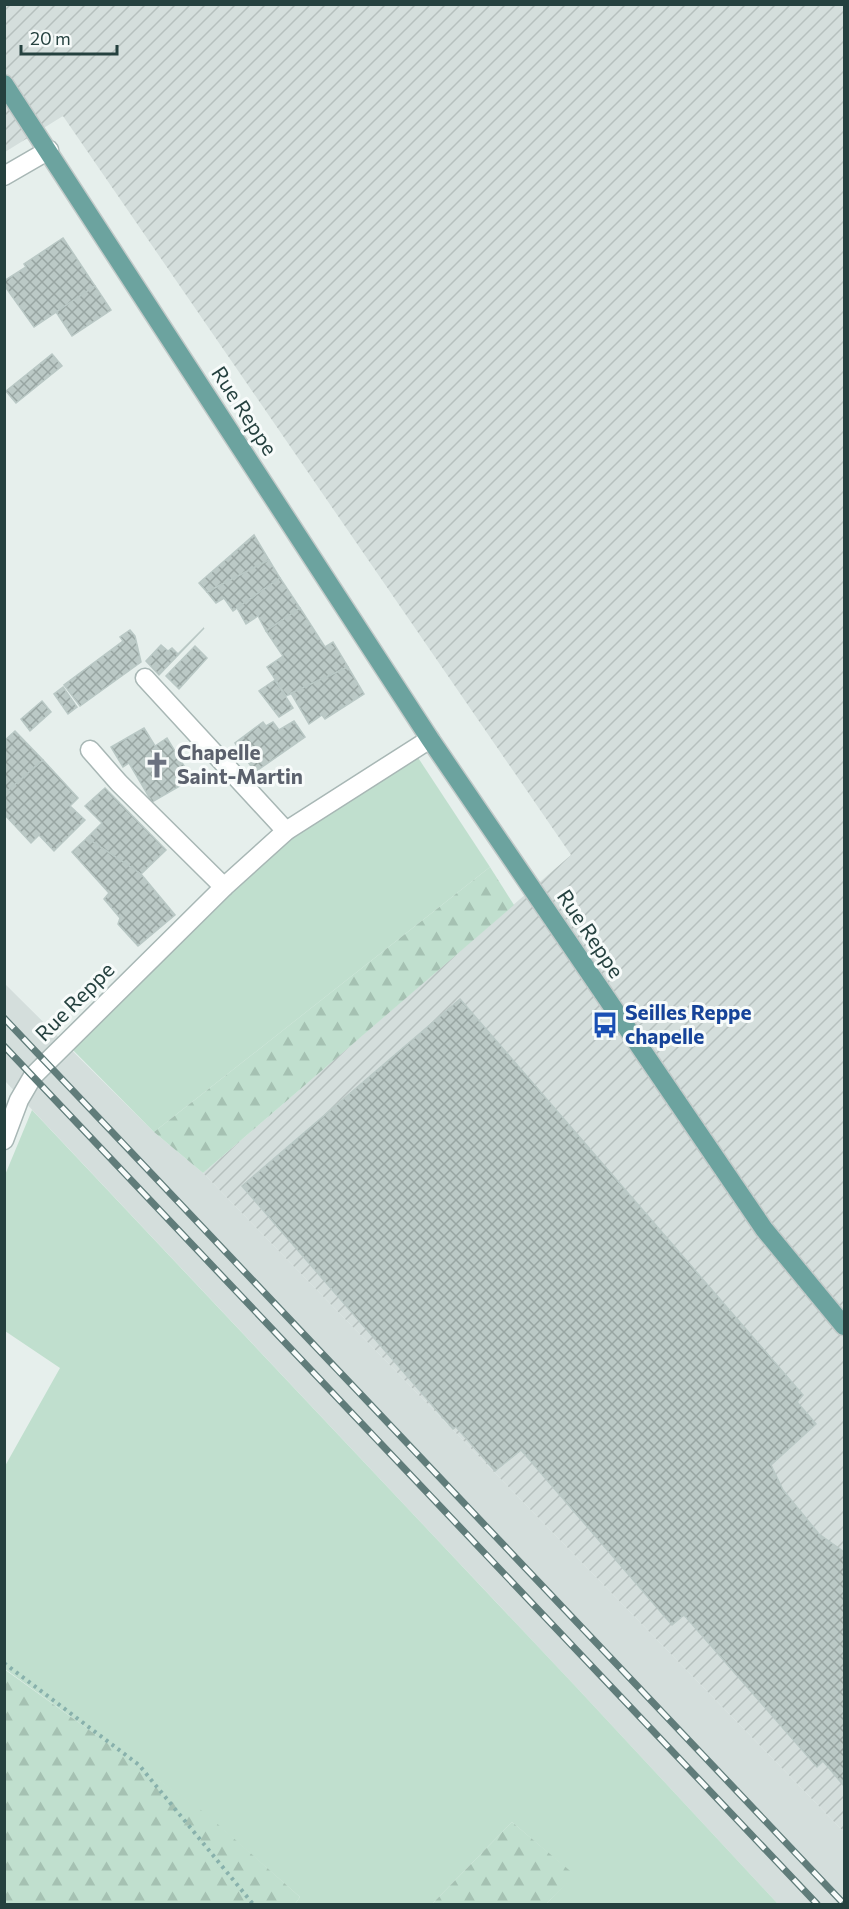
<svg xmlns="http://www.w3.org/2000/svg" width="849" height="1909" viewBox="0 0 849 1909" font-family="Commissioner,sans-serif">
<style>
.built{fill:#d4dedc}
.industrial{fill:url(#industrial-furrows)}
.green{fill:#c0dfce}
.forest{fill:url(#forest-firs)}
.building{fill:url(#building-cross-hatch);stroke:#b9c8c5;stroke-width:1.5}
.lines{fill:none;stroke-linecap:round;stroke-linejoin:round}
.minor-casing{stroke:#a8b7b5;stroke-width:21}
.major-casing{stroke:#c2cac9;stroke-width:21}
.path{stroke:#88b1ac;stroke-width:4;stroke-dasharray:3 4.5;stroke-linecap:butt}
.minor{stroke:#fff;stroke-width:18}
.major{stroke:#6ca39f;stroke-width:18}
.rail-casing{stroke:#607c7a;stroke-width:7}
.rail{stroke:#f7fbfa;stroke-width:4.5;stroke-dasharray:14;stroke-linecap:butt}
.labels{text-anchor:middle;stroke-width:6;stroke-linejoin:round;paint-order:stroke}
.street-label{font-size:21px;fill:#25413f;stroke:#f7fbfa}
.worship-label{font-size:21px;font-weight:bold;fill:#5b616d;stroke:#f7fbfa;text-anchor:start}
.transit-label{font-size:21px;font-weight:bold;fill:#164399;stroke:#f7fbfa;text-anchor:start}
</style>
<defs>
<pattern id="industrial-furrows" width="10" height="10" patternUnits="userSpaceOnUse" patternTransform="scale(1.5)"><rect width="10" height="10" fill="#d4dedc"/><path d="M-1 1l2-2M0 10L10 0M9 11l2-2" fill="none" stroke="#b6c0be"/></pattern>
<pattern id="forest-firs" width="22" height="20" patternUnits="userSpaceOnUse" patternTransform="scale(1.5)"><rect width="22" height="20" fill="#c0dfce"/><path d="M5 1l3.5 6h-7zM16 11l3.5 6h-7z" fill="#a5c1b2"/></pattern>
<pattern id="building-cross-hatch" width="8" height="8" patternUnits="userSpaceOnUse" patternTransform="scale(1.5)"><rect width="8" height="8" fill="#bbc9c6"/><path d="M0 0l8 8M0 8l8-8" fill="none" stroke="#98a5a2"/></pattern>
</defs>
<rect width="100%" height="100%" fill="#e6efec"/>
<!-- built -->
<path class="built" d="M 4,983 L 154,1132 L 203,1173 L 844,1832 L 844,1904 L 778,1904 L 578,1689 L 5,1081 Z"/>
<!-- industrial -->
<path class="industrial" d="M 5,5 L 844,5 L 844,1832 L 203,1173 L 571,855 L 63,116 L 5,152 Z"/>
<!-- green -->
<g class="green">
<path d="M 413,750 L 490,867 L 154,1132 L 66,1043 L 224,887 Z"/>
<path d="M 32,1110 L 578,1689 L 778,1904 L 546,1904 L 574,1875 L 512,1822 L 432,1904 L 295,1904 L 300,1897 L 205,1814 L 5,1669 L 5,1466 L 60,1368 L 5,1331 L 5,1175 Z"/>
</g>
<!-- forest -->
<g class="forest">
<path d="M 490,867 L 514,905 L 203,1173 L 154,1132 Z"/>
<path d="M 4,1669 L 205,1813 L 300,1897 L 295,1904 L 5,1904 Z"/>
<path d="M 512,1822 L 575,1875 L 546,1904 L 432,1904 Z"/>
</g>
<!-- building -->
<g class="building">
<path d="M 63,238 L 95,286 L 34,327 L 4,285 L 4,281 L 26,267 L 24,264 Z"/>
<path d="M 95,286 L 111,310 L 72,336 L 56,312 Z"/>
<path d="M 52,354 L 62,366 L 16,403 L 6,391 Z"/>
<path d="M 254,535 L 269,560 L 207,592 L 199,583 Z"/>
<path d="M 269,560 L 280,578 L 233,611 L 224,598 L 216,603 L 207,592 Z"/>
<path d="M 280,578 L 300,608 L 266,631 L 258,616 L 246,624 L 237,608 Z"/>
<path d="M 300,608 L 325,647 L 333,642 L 348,667 L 286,696 L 267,667 L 283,656 L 266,631 Z"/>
<path d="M 204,628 L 159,675 L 146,661 L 161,645 L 168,651 L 172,648 L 178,654 Z"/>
<path d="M 130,630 L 135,636 L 141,662 L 80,706 L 64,685 L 123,641 L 120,637 Z"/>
<path d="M 195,646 L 207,658 L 179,689 L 166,676 Z"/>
<path d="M 348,667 L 364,694 L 325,719 L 322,715 L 309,724 L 291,693 Z"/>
<path d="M 275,680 L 293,708 L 279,717 L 259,691 Z"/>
<path d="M 63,687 L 77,707 L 68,714 L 54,694 Z"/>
<path d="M 42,701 L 51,712 L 30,731 L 21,719 Z"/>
<path d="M 294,721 L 305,737 L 255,772 L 235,743 L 263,722 L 266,726 L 273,722 L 279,730 Z"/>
<path d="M 144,728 L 155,746 L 167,738 L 192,779 L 152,802 L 129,763 L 123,767 L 111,747 Z"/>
<path d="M 15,731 L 43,760 L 4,794 L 4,741 Z"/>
<path d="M 43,760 L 78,798 L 70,806 L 85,820 L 54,851 L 39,835 L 31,843 L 4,814 L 4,794 Z"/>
<path d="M 105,788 L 166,850 L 141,874 L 87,838 L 102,823 L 85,806 Z"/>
<path d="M 87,838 L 141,874 L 175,915 L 138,946 L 118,924 L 120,918 L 104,899 L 109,893 L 72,852 Z"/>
<path d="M 460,999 L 803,1395 L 797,1402 L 816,1424 L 771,1465 L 783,1490 L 819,1534 L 844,1552 L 844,1786 L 823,1761 L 817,1767 L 684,1615 L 672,1625 L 521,1450 L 495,1471 L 456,1427 L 453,1429 L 242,1186 Z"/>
</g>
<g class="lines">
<!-- minor casing -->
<g class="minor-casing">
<g id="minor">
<path d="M 4,176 L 49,150"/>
<path d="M 145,678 L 286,831"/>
<path d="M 90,750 L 119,783 L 224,887"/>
<path d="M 4,1140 L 19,1100 L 33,1076 L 224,887 L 286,831 L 430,739"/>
</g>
</g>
<!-- major casing -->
<g class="major-casing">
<path id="major" d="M 4,84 L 430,739 L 764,1229 L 844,1326"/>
</g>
<!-- path -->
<path class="path" d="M 4,1663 L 139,1765 L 253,1904"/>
<!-- minor -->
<use href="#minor" class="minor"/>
<!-- major -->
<use href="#major" class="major"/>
<!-- rail casing -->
<g class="rail-casing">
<g id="rail">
<path d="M 4,1018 L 844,1904"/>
<path d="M 4,1046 L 817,1904"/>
</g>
</g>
<!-- rail -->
<use href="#rail" class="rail"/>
</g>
<!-- icons -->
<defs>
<g id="church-bare" transform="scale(2.07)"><path d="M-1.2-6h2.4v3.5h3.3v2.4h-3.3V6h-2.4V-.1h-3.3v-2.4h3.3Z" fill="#6b7280" stroke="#f7fbfa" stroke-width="2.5" paint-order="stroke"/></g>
<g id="bus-bare" transform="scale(2.07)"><path d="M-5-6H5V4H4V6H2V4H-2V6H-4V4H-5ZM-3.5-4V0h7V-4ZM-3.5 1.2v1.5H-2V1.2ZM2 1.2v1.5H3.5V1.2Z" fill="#1a4fb4" stroke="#f7fbfa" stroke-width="2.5" paint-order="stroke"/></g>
</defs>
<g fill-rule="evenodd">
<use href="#church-bare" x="157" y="765"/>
<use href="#bus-bare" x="605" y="1025"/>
</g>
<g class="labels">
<!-- street labels -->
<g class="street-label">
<text transform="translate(244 411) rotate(57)" y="7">Rue Reppe</text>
<text transform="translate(590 934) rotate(56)" y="7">Rue Reppe</text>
<text transform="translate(75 1002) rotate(-45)" y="7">Rue Reppe</text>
</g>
<!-- worship labels -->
<g class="worship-label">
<text x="177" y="760">Chapelle<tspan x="177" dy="24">Saint-Martin</tspan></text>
</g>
<!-- transit labels -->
<g class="transit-label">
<text x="625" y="1020">Seilles Reppe<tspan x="625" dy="24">chapelle</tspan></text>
</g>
</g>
<!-- border -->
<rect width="849" height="1909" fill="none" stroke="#25413f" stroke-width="12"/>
<!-- scale -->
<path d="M21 45v9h96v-9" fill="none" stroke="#25413f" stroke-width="3"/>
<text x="30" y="45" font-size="18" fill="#25413f" stroke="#f7fbfa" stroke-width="4.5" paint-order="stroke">20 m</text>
</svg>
